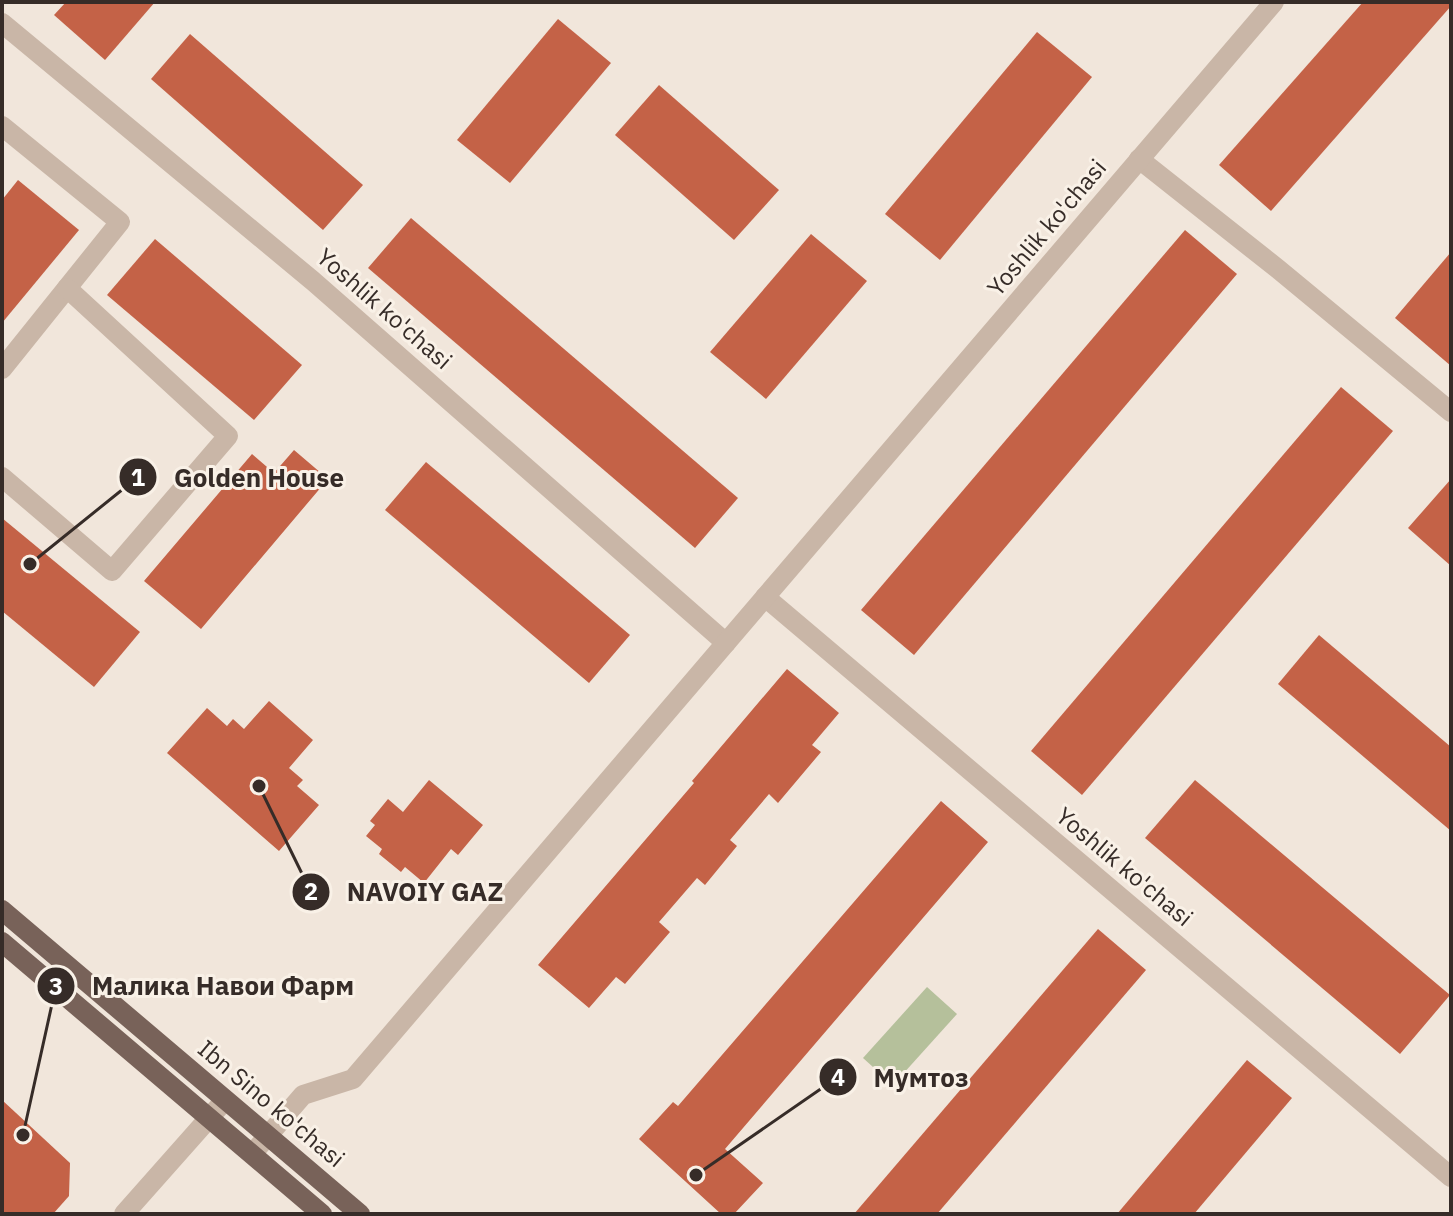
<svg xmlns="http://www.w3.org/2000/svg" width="1453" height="1216" viewBox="0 0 1453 1216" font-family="'IBM Plex Sans',sans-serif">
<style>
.green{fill:#b5c09b}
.building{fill:#c46247}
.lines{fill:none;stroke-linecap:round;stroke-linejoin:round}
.minor{stroke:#c9b6a7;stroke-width:20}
.major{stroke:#786259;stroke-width:20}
.labels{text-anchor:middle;stroke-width:6;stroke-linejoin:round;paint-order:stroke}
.street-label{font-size:24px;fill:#362c28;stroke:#f9f1e7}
.leader{fill:none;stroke:#362c28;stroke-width:3}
.callout-dot{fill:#362c28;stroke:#f9f1e7;stroke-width:3}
.mark-label{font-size:24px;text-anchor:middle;font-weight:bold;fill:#fff}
.callout-label{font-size:26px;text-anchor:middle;font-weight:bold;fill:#362c28;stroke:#f9f1e7;stroke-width:6;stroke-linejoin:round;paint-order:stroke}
</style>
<rect width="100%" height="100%" fill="#f1e6db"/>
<!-- green -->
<path class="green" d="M 927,987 L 957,1014 L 893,1085 L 863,1058 Z"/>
<!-- building -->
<g class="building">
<path d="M 66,2 L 155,2 L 105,60 L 54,15 Z"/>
<path d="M 1363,2 L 1451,2 L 1451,6 L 1271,211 L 1219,165 Z"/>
<path d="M 558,19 L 611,63 L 510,183 L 457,140 Z"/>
<path d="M 1037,32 L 1092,77 L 940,260 L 885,214 Z"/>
<path d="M 190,34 L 363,185 L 323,230 L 151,79 Z"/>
<path d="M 659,85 L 779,190 L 734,240 L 615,135 Z"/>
<path d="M 18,180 L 79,230 L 2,323 L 2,200 Z"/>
<path d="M 411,218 L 738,498 L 695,548 L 368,268 Z"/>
<path d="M 1185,230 L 1237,274 L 914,655 L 861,610 Z"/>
<path d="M 811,234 L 867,281 L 766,399 L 710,352 Z"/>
<path d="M 155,239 L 302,365 L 254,420 L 107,295 Z"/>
<path d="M 1451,252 L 1451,366 L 1395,318 Z"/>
<path d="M 1341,387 L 1393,431 L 1082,795 L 1031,751 Z"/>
<path d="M 294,450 L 328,479 L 201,629 L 144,581 L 252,454 L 274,473 Z"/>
<path d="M 426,462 L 630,635 L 589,683 L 385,510 Z"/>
<path d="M 1451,479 L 1451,566 L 1408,528 Z"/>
<path d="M 2,518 L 140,632 L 94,687 L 2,611 Z"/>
<path d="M 1319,635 L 1451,747 L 1451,831 L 1278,684 Z"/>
<path d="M 787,669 L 839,713 L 812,745 L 821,752 L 778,803 L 769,794 L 730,840 L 737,846 L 705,885 L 697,878 L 659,922 L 670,932 L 625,984 L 616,977 L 589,1008 L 538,965 L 694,783 L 692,781 Z"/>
<path d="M 269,701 L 313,740 L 289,768 L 303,780 L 297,786 L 319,805 L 279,851 L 167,753 L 207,708 L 227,726 L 233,719 L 244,729 Z"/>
<path d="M 429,780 L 483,825 L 458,855 L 451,849 L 424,883 L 405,867 L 401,872 L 379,854 L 382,849 L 366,836 L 375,825 L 370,821 L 388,799 L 403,812 Z"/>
<path d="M 1195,780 L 1450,995 L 1400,1054 L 1145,838 Z"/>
<path d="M 941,801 L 988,842 L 725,1149 L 763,1183 L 734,1214 L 721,1214 L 639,1139 L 673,1102 L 678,1106 Z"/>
<path d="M 1098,929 L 1146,970 L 937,1214 L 854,1214 Z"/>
<path d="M 1247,1060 L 1292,1098 L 1194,1214 L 1117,1214 Z"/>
<path d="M 2,1100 L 70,1163 L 69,1196 L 53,1214 L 2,1214 Z"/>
</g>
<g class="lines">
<!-- minor -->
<g class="minor">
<path d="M 2,23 L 313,281 L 726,643"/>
<path d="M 2,126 L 120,222 L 2,369"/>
<path d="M 1139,159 L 1278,269 L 1451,412"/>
<path d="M 2,477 L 112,571 L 228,436 L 67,288"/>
<path d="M 765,597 L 1451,1177"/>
<path d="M 253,1153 L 303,1095 L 353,1079 L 1274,2"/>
<path d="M 124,1214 L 225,1100"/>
</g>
<!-- major -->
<g class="major">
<path d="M 2,910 L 360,1214"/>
<path d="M 2,942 L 322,1214"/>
</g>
</g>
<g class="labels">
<!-- street labels -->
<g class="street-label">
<text transform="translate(1047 228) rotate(-50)" y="8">Yoshlik ko'chasi</text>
<text transform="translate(384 309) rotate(41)" y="8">Yoshlik ko'chasi</text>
<text transform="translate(1124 867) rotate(40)" y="8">Yoshlik ko'chasi</text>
<text transform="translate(271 1104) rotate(40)" y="8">Ibn Sino ko'chasi</text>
</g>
</g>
<!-- callouts -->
<path class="leader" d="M30 564L138 477M259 786L311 892M23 1135L56 986M696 1175L838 1077"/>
<g class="callout-dot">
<circle cx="30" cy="564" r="8"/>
<circle cx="259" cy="786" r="8"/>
<circle cx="23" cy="1135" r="8"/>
<circle cx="696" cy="1175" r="8"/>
<circle cx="138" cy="477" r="20"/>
<circle cx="311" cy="892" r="20"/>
<circle cx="56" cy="986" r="20"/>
<circle cx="838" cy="1077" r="20"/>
</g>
<g class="mark-label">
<text x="138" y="486">1</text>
<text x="311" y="900">2</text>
<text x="56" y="995">3</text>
<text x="838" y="1086">4</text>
</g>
<g class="callout-label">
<text x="259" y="487">Golden House</text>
<text x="425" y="901">NAVOIY GAZ</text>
<text x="223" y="995">Малика Навои Фарм</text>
<text x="921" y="1087">Мумтоз</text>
</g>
<!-- border -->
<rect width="1453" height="1216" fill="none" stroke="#362c28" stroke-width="8"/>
</svg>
